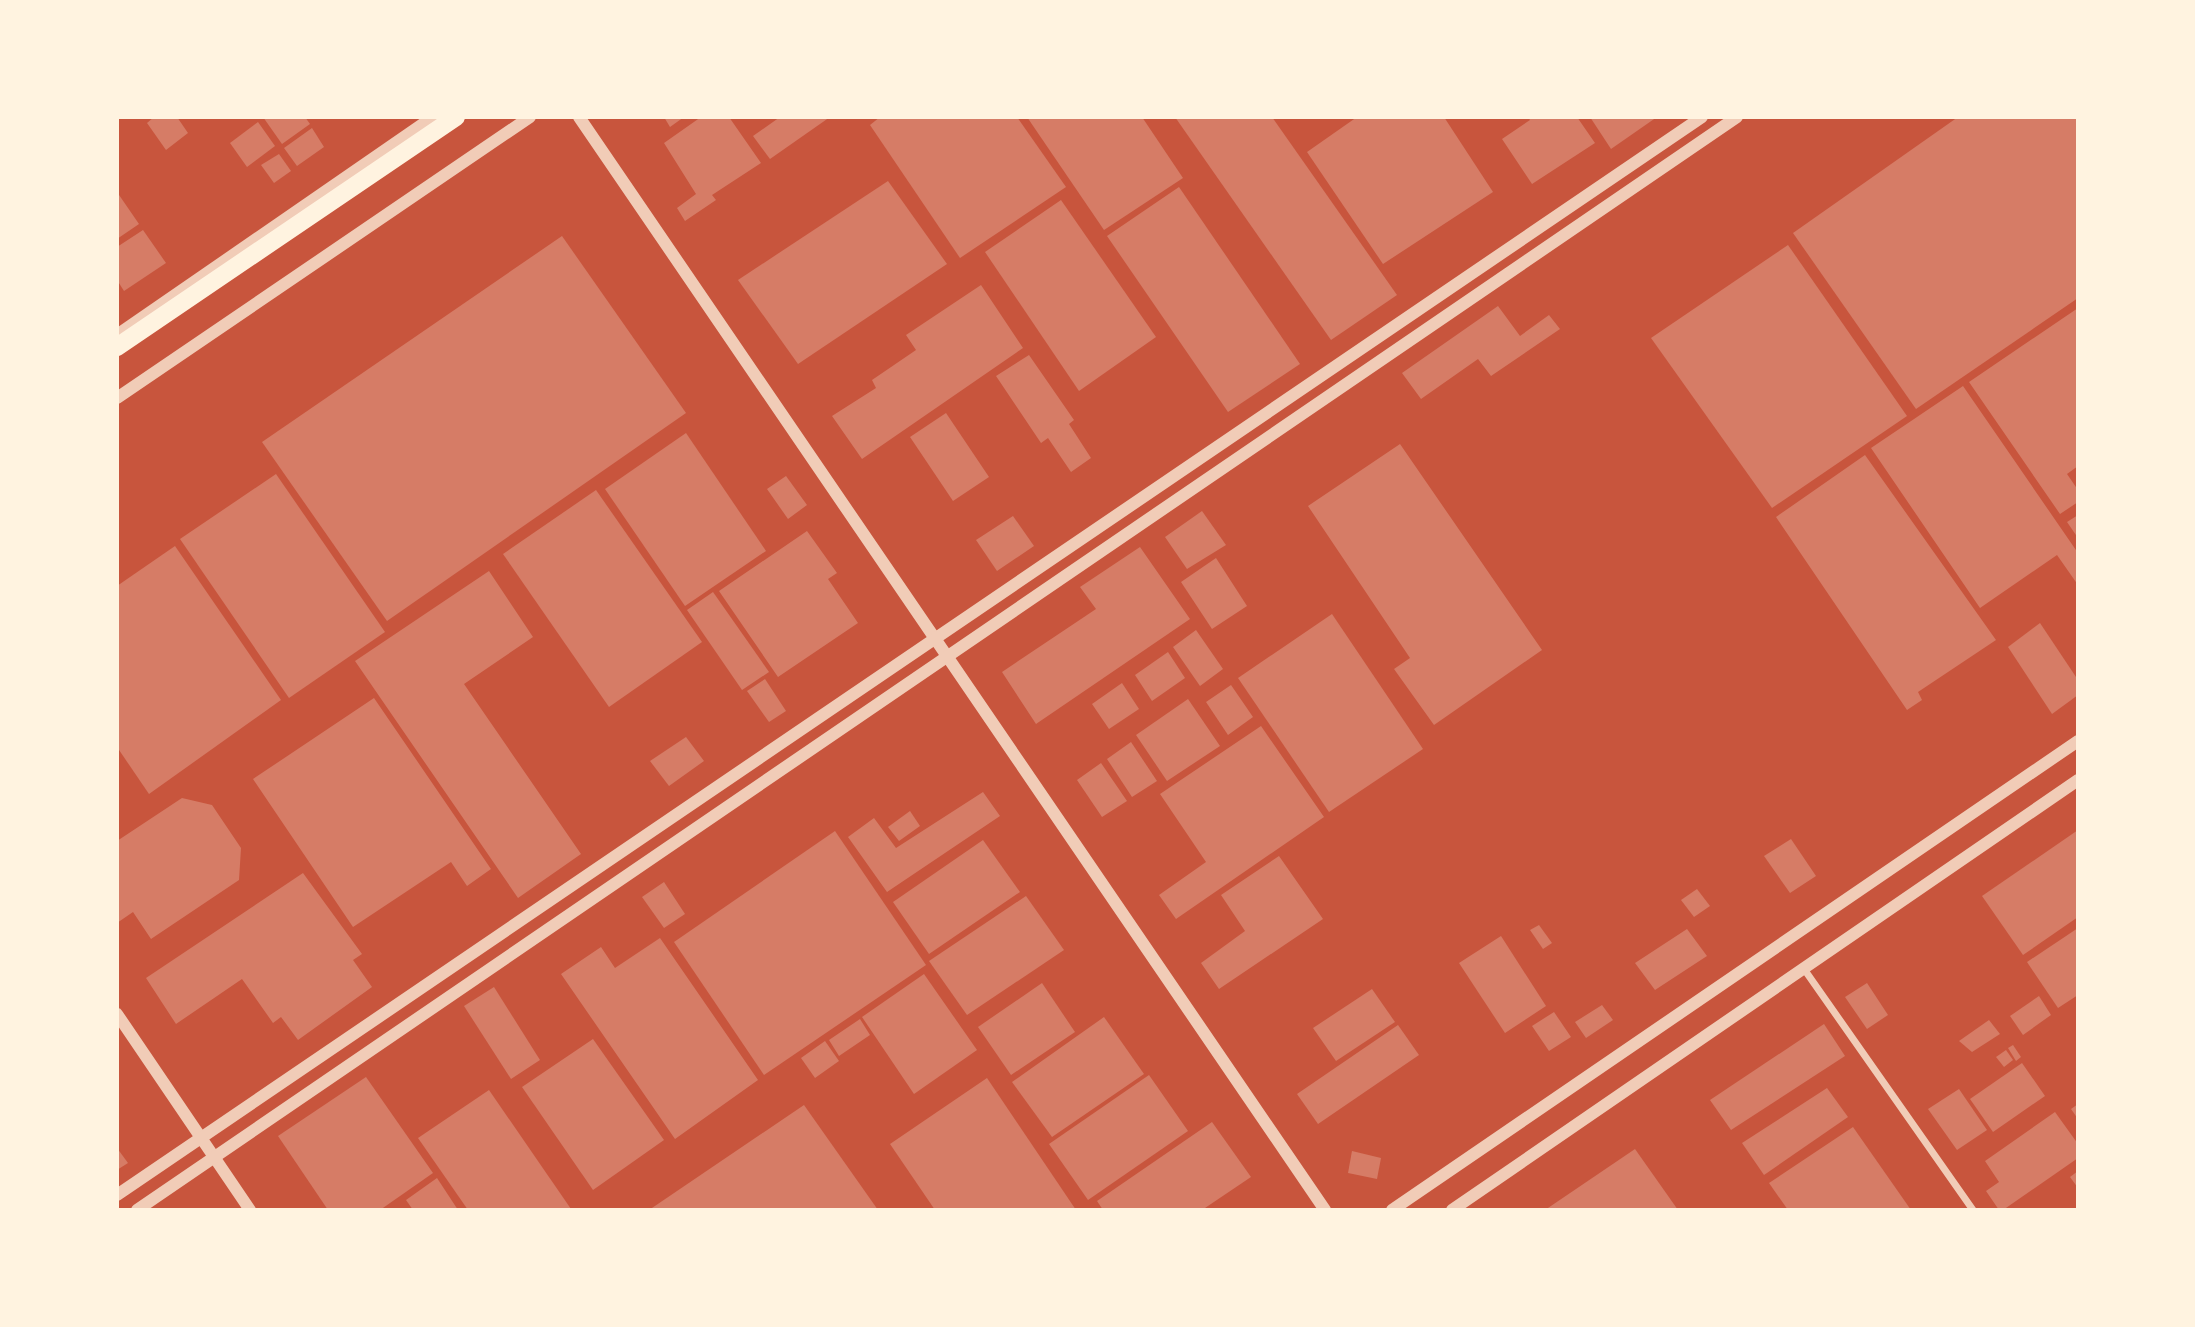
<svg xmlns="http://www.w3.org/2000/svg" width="2195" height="1327" viewBox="0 0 2195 1327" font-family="Manrope,sans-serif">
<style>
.building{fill:#d67c66}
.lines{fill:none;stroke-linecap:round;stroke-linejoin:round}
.minor{stroke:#f1ccb7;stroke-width:7}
.tertiary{stroke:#f1ccb7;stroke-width:12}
.motorway{stroke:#fff3e0;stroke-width:18}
</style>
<rect width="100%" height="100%" fill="#c8553d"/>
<!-- building -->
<g class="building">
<path d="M 154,117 L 177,117 L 188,133 L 166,150 L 147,123 Z"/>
<path d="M 263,117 L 305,117 L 310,124 L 282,144 Z"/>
<path d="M 664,117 L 684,117 L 670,127 Z"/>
<path d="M 701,117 L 729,117 L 761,163 L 712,195 L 716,200 L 685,221 L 677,208 L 696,194 L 664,143 Z"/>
<path d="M 780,117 L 830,117 L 770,159 L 753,136 Z"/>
<path d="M 880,117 L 1017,117 L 1066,187 L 960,258 L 870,125 Z"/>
<path d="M 1027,117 L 1142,117 L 1183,178 L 1104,230 Z"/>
<path d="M 1175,117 L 1272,117 L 1397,295 L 1331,340 Z"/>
<path d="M 1357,117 L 1444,117 L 1493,192 L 1383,264 L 1307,152 Z"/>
<path d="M 1528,117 L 1577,117 L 1595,143 L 1532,184 L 1502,139 L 1530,120 Z"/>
<path d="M 1590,117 L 1657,117 L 1611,149 Z"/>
<path d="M 1958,117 L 2078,117 L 2078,298 L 1916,409 L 1793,233 Z"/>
<path d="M 258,122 L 275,146 L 247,167 L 230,143 Z"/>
<path d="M 312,128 L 324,147 L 297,166 L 284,148 Z"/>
<path d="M 279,154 L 291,171 L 274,183 L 261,165 Z"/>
<path d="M 888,181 L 947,264 L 798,364 L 738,280 Z"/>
<path d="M 1179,187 L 1300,364 L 1228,412 L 1107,236 Z"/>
<path d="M 117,192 L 139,224 L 117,239 Z"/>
<path d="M 1061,200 L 1156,337 L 1079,391 L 985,252 Z"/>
<path d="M 143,230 L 166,263 L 124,291 L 117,280 L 117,247 Z"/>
<path d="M 562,236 L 686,413 L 387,621 L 262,442 Z"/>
<path d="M 1788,245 L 1907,416 L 1772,508 L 1651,338 Z"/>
<path d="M 981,285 L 1023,348 L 862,459 L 832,416 L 876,388 L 872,380 L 916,350 L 906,335 Z"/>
<path d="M 1498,306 L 1520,336 L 1549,315 L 1560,329 L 1491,376 L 1478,359 L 1421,399 L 1402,373 Z"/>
<path d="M 2078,308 L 2078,466 L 2067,474 L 2078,490 L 2078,502 L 2060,514 L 1969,382 Z"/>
<path d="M 1029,355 L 1074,420 L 1069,424 L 1091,458 L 1071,472 L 1048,438 L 1041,443 L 996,376 Z"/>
<path d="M 1963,386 L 2078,553 L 2078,585 L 2057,555 L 1980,608 L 1871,448 Z"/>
<path d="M 946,413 L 989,477 L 953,501 L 910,437 Z"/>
<path d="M 686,433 L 766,551 L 685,606 L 605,489 Z"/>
<path d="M 1400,444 L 1542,650 L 1434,725 L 1394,669 L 1410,658 L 1308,506 Z"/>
<path d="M 1865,455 L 1996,640 L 1918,692 L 1922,700 L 1907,710 L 1776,517 Z"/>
<path d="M 276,474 L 385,632 L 289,698 L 180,539 Z"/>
<path d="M 786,476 L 807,505 L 788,519 L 767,489 Z"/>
<path d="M 596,490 L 702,642 L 609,707 L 503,554 Z"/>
<path d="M 1202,511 L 1226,545 L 1187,569 L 1165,537 Z"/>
<path d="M 2078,515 L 2078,538 L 2067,522 Z"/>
<path d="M 1013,516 L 1034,546 L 997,571 L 976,540 Z"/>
<path d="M 807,531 L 837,573 L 828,579 L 858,623 L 778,677 L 719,591 Z"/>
<path d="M 175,546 L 281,700 L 149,794 L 117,747 L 117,586 Z"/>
<path d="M 1140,547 L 1190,619 L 1036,724 L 1002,672 L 1096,609 L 1080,587 Z"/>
<path d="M 1216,558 L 1247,606 L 1212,629 L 1181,582 Z"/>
<path d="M 489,571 L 533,637 L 464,684 L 581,854 L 518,898 L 355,661 Z"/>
<path d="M 713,592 L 769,672 L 742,690 L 687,610 Z"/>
<path d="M 1332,614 L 1423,749 L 1329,812 L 1238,678 Z"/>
<path d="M 2040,623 L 2078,680 L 2078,695 L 2052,714 L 2008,647 Z"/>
<path d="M 1196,630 L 1223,669 L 1200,686 L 1173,647 Z"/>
<path d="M 1168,652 L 1185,678 L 1152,701 L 1135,675 Z"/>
<path d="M 765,679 L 786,711 L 769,722 L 747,691 Z"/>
<path d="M 1122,683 L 1139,709 L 1109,729 L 1092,704 Z"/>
<path d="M 1231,685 L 1253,717 L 1228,735 L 1206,702 Z"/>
<path d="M 374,698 L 491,869 L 467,886 L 451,862 L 353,927 L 253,779 Z"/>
<path d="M 1188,699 L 1220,746 L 1167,781 L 1136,735 Z"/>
<path d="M 1261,726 L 1324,817 L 1176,919 L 1159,895 L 1206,862 L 1160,794 Z"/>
<path d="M 686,737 L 704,761 L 669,786 L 650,761 Z"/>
<path d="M 1131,742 L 1157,781 L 1132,797 L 1107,759 Z"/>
<path d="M 1101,763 L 1127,801 L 1102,817 L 1077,780 Z"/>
<path d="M 983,792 L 1000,816 L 887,892 L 848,837 L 874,818 L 896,848 Z"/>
<path d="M 182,798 L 212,805 L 241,848 L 239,880 L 151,939 L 133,912 L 117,923 L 117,841 Z"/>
<path d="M 910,811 L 920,826 L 899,841 L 888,827 Z"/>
<path d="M 2078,830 L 2078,917 L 2023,955 L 1982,896 Z"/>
<path d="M 835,831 L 926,965 L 764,1075 L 674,942 Z"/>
<path d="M 1791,839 L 1816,876 L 1790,893 L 1764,856 Z"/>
<path d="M 983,840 L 1020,892 L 929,954 L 893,902 Z"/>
<path d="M 1279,856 L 1323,919 L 1219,989 L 1201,963 L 1245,931 L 1221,895 Z"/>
<path d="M 303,873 L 362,954 L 353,960 L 372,987 L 298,1040 L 281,1017 L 273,1023 L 242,979 L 176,1024 L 146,978 Z"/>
<path d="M 664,882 L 685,914 L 664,928 L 642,897 Z"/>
<path d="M 1697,889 L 1710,906 L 1694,917 L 1681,900 Z"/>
<path d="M 1026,896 L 1064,950 L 967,1015 L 929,961 Z"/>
<path d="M 1539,925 L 1552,943 L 1543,949 L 1530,930 Z"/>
<path d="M 2078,928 L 2078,995 L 2058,1008 L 2027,962 Z"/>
<path d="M 1687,929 L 1707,956 L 1655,990 L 1635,963 Z"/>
<path d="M 1501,936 L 1546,1006 L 1505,1033 L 1459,963 Z"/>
<path d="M 660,938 L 758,1080 L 675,1139 L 561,974 L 601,947 L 615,968 Z"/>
<path d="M 924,974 L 977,1050 L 914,1094 L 862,1017 Z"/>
<path d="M 1042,983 L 1075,1032 L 1011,1075 L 978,1027 Z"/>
<path d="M 1867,983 L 1888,1015 L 1867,1029 L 1845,997 Z"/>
<path d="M 494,987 L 540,1060 L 511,1079 L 464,1006 Z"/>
<path d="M 1372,989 L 1395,1022 L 1336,1061 L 1313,1028 Z"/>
<path d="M 2039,996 L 2051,1015 L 2023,1035 L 2010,1016 Z"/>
<path d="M 1602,1005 L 1613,1020 L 1586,1038 L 1575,1022 Z"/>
<path d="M 1554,1012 L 1571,1037 L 1549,1051 L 1532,1026 Z"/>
<path d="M 1104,1017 L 1144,1074 L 1052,1137 L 1012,1082 Z"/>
<path d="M 860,1019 L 870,1035 L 839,1056 L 829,1040 Z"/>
<path d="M 1989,1020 L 2000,1034 L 1972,1052 L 1959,1041 Z"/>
<path d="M 1824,1024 L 1845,1056 L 1731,1130 L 1710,1100 Z"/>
<path d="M 1398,1025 L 1419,1055 L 1318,1124 L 1297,1094 Z"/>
<path d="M 593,1039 L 664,1140 L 593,1190 L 522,1087 Z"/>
<path d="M 825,1041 L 839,1061 L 815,1078 L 801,1058 Z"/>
<path d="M 2013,1045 L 2021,1057 L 2016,1061 L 2008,1048 Z"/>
<path d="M 2006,1050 L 2013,1060 L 2004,1067 L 1996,1057 Z"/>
<path d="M 2022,1063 L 2045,1096 L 1993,1132 L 1970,1099 Z"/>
<path d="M 1149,1075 L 1188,1131 L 1088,1200 L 1049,1144 Z"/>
<path d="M 366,1077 L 433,1173 L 380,1210 L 328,1210 L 278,1136 Z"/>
<path d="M 987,1078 L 1076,1210 L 935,1210 L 890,1144 Z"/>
<path d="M 1827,1088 L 1848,1117 L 1764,1175 L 1742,1143 Z"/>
<path d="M 1959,1089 L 1987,1130 L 1957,1150 L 1928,1109 Z"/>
<path d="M 489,1090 L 571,1209 L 570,1210 L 468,1210 L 418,1138 Z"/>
<path d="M 2078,1104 L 2078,1119 L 2071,1109 Z"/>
<path d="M 804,1105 L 878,1210 L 649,1210 Z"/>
<path d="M 2055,1112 L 2078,1144 L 2078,1158 L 2003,1210 L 1999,1210 L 1986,1191 L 1999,1182 L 1985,1161 Z"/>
<path d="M 1212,1122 L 1251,1177 L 1202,1210 L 1103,1210 L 1097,1201 Z"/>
<path d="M 1853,1127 L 1911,1210 L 1788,1210 L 1769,1183 Z"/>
<path d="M 117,1148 L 128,1163 L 117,1170 Z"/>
<path d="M 1635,1149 L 1678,1210 L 1545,1210 Z"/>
<path d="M 1352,1151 L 1381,1158 L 1377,1179 L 1348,1173 Z"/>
<path d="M 2078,1171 L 2078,1188 L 2070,1177 Z"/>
<path d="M 437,1178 L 458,1210 L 413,1210 L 406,1200 Z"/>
</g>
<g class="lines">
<!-- minor -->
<path class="minor" d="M 1804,969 L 1973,1210"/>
<!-- tertiary -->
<g class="tertiary">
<path d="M 579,117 L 1325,1210"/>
<path d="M 117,335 L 433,117"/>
<path d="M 117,398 L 530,117"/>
<path d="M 117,1014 L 250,1210"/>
<path d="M 117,1195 L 1702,117"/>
<path d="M 137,1210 L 1737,117"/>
<path d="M 1392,1210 L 2078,741"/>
<path d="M 1452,1210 L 2078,780"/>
</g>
<!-- motorway -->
<path class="motorway" d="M 117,347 L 456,117"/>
</g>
<!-- border -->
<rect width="2195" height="1327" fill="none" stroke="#fff3e0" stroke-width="238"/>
</svg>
